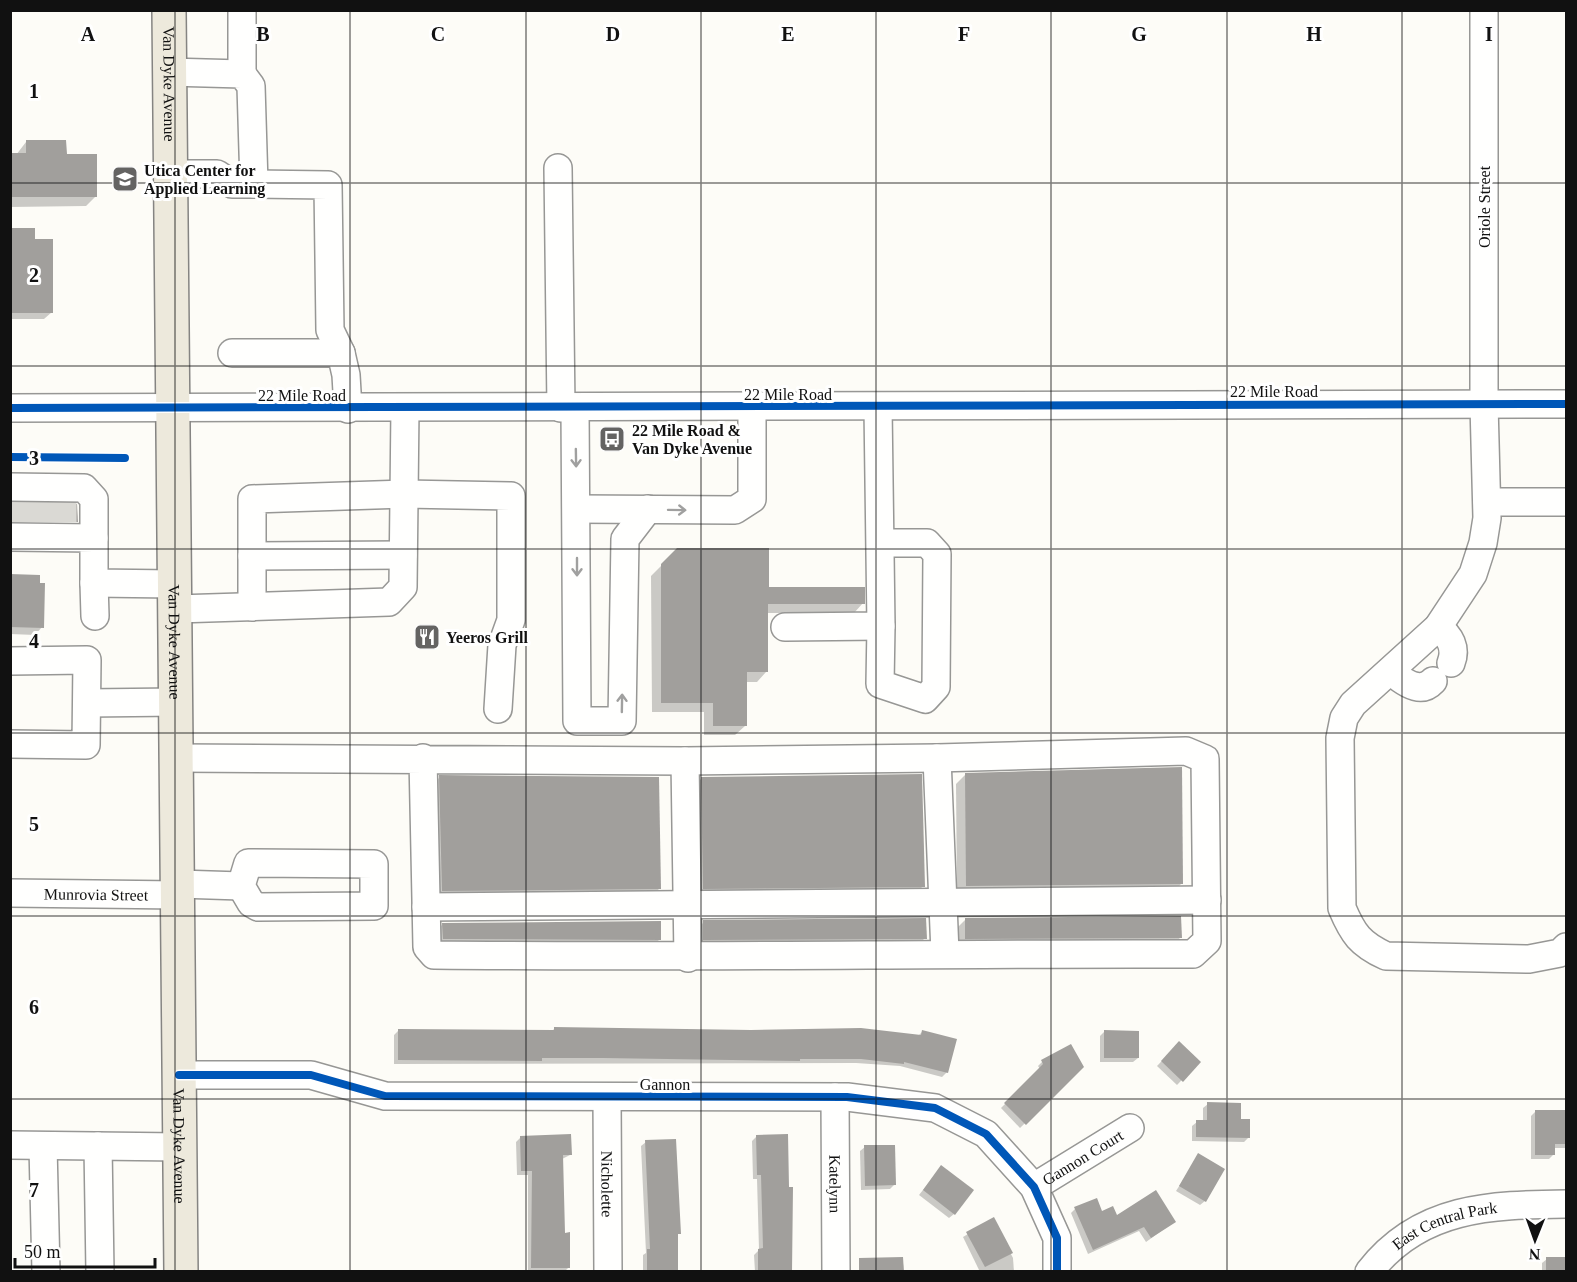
<svg xmlns="http://www.w3.org/2000/svg" width="1577" height="1282" viewBox="0 0 1577 1282" font-family="Georgia,serif">
<style>
.shadow{fill:#0003}
.building{fill:#a19f9c}
.lines{fill:none;stroke-linecap:round;stroke-linejoin:round}
.minor-tunnel{stroke:#dad9d4;stroke-width:27;stroke-dasharray:27 14;stroke-linecap:butt}
.minor-casing{stroke:#979795;stroke-width:30}
.major-casing{stroke:#858482;stroke-width:36}
.minor{stroke:#fffffe;stroke-width:27}
.major{stroke:#ede9dc;stroke-width:33}
.cycleway-casing{stroke:#fff;stroke-width:11}
.cycleway{stroke:#0057b8;stroke-width:8}
.oneway{stroke:#a0a09f}
.grid{fill:none;stroke:#111;stroke-width:1.5;stroke-opacity:0.55}
.labels{text-anchor:middle;stroke-width:6;stroke-linejoin:round;paint-order:stroke}
.street-label{font-size:16px;fill:#111;stroke:#fff}
.poi-label{font-size:16px;font-weight:bold;fill:#111;stroke:#fff;text-anchor:start}
.grid-label{font-size:20px;text-anchor:middle;font-weight:bold;fill:#111;stroke:#fff;stroke-width:6;stroke-linejoin:round;paint-order:stroke}
</style>
<rect width="100%" height="100%" fill="#fdfcf7"/>
<!-- shadow -->
<g class="shadow">
<path d="M 26,142 L 65,156 L 96,196 L 86,206 L 10,207 L 10,155 L 16,155 Z"/>
<path d="M 12,230 L 34,241 L 52,312 L 44,319 L 10,319 Z"/>
<path d="M 10,504 L 77,521 L 10,522 Z"/>
<path d="M 677,550 L 767,589 L 863,603 L 854,613 L 766,613 L 766,672 L 757,682 L 745,682 L 745,726 L 735,735 L 704,735 L 704,712 L 652,712 L 651,576 Z"/>
<path d="M 10,576 L 42,627 L 35,635 L 10,634 Z"/>
<path d="M 966,774 L 1181,884 L 1171,894 L 957,896 L 956,784 Z"/>
<path d="M 440,777 L 659,889 L 649,898 L 432,900 L 430,787 Z"/>
<path d="M 702,778 L 923,886 L 914,896 L 693,898 L 692,788 Z"/>
<path d="M 966,919 L 1180,938 L 1170,947 L 956,948 L 956,929 Z"/>
<path d="M 704,922 L 925,938 L 915,948 L 694,949 L 694,932 Z"/>
<path d="M 443,924 L 659,940 L 649,949 L 433,949 L 433,934 Z"/>
<path d="M 555,1028 L 918,1036 L 923,1031 L 947,1072 L 942,1077 L 900,1066 L 856,1063 L 394,1064 L 394,1035 L 399,1030 L 552,1031 Z"/>
<path d="M 1104,1032 L 1138,1058 L 1133,1062 L 1100,1062 L 1100,1036 Z"/>
<path d="M 1179,1043 L 1199,1062 L 1177,1085 L 1157,1066 Z"/>
<path d="M 1042,1062 L 1082,1067 L 1020,1128 L 1001,1108 L 1040,1069 L 1038,1066 Z"/>
<path d="M 1208,1104 L 1239,1121 L 1249,1137 L 1244,1142 L 1192,1141 L 1192,1126 L 1197,1122 L 1203,1122 L 1203,1108 Z"/>
<path d="M 1535,1112 L 1566,1112 L 1566,1148 L 1553,1148 L 1553,1155 L 1549,1159 L 1531,1159 L 1531,1116 Z"/>
<path d="M 757,1136 L 791,1272 L 755,1272 L 754,1255 L 759,1250 L 757,1179 L 753,1179 L 752,1141 Z"/>
<path d="M 521,1137 L 570,1155 L 562,1159 L 563,1234 L 569,1267 L 564,1272 L 528,1272 L 528,1175 L 517,1175 L 516,1142 Z"/>
<path d="M 646,1142 L 679,1233 L 676,1236 L 677,1272 L 643,1272 L 643,1255 L 646,1253 L 641,1146 Z"/>
<path d="M 865,1147 L 894,1185 L 890,1189 L 861,1190 L 860,1151 Z"/>
<path d="M 1199,1155 L 1205,1201 L 1200,1205 L 1176,1191 Z"/>
<path d="M 937,1172 L 954,1214 L 949,1218 L 919,1195 Z"/>
<path d="M 1075,1209 L 1116,1217 L 1174,1222 L 1146,1242 L 1139,1231 L 1088,1254 L 1071,1213 Z"/>
<path d="M 993,1219 L 1013,1258 L 1014,1272 L 980,1272 L 963,1237 Z"/>
<path d="M 1547,1259 L 1566,1260 L 1566,1272 L 1542,1272 L 1542,1263 Z"/>
</g>
<!-- building -->
<g class="building">
<path d="M 26,140 L 66,140 L 67,154 L 97,154 L 97,197 L 10,197 L 10,153 L 26,153 Z"/>
<path d="M 11,228 L 35,228 L 35,239 L 53,239 L 53,313 L 12,313 Z"/>
<path d="M 10,503 L 77,504 L 78,522 L 10,521 Z"/>
<path d="M 677,548 L 769,548 L 769,587 L 865,587 L 865,604 L 768,604 L 768,672 L 747,672 L 747,726 L 713,726 L 713,703 L 661,703 L 661,564 Z"/>
<path d="M 10,574 L 40,575 L 40,583 L 45,583 L 44,628 L 10,627 Z"/>
<path d="M 1182,767 L 1183,884 L 966,886 L 965,773 Z"/>
<path d="M 922,774 L 925,887 L 703,889 L 701,777 Z"/>
<path d="M 439,775 L 659,777 L 661,889 L 442,891 Z"/>
<path d="M 1181,916 L 1182,938 L 965,939 L 965,918 Z"/>
<path d="M 926,918 L 927,939 L 703,940 L 703,920 Z"/>
<path d="M 661,921 L 661,940 L 443,939 L 442,923 Z"/>
<path d="M 554,1027 L 751,1030 L 861,1028 L 921,1035 L 922,1030 L 957,1039 L 948,1073 L 904,1062 L 904,1064 L 861,1059 L 800,1059 L 800,1061 L 603,1058 L 542,1058 L 542,1061 L 398,1060 L 398,1029 L 554,1030 Z"/>
<path d="M 1104,1030 L 1139,1031 L 1139,1058 L 1104,1058 Z"/>
<path d="M 1179,1041 L 1201,1062 L 1183,1082 L 1161,1061 Z"/>
<path d="M 1071,1044 L 1084,1067 L 1026,1125 L 1004,1103 L 1043,1064 L 1041,1060 Z"/>
<path d="M 1207,1102 L 1241,1103 L 1241,1119 L 1250,1119 L 1250,1138 L 1196,1137 L 1196,1120 L 1207,1120 Z"/>
<path d="M 1535,1110 L 1566,1110 L 1566,1144 L 1555,1144 L 1555,1155 L 1535,1155 Z"/>
<path d="M 571,1134 L 572,1155 L 563,1155 L 565,1233 L 570,1232 L 570,1268 L 531,1268 L 532,1171 L 521,1171 L 520,1136 Z"/>
<path d="M 788,1134 L 789,1187 L 793,1187 L 792,1272 L 758,1272 L 758,1249 L 763,1248 L 761,1175 L 757,1175 L 756,1135 Z"/>
<path d="M 676,1139 L 681,1234 L 678,1234 L 678,1272 L 647,1272 L 647,1249 L 650,1249 L 645,1140 Z"/>
<path d="M 864,1145 L 895,1145 L 896,1185 L 865,1186 Z"/>
<path d="M 1198,1153 L 1225,1169 L 1206,1202 L 1179,1186 Z"/>
<path d="M 941,1165 L 974,1190 L 955,1215 L 923,1190 Z"/>
<path d="M 1156,1190 L 1176,1222 L 1151,1238 L 1144,1227 L 1093,1250 L 1074,1207 L 1097,1198 L 1102,1211 L 1113,1206 L 1117,1215 Z"/>
<path d="M 994,1217 L 1013,1253 L 985,1267 L 966,1232 Z"/>
<path d="M 903,1257 L 904,1272 L 859,1272 L 859,1258 Z"/>
<rect x="1546" y="1257" width="20" height="15"/>
</g>
<g class="lines">
<!-- minor-tunnel -->
<g class="minor-tunnel">
<path d="M 15,500 L 15,522"/>
<path d="M 39,522 L 39,500"/>
<path d="M 63,522 L 63,501"/>
</g>
<!-- minor casing -->
<g class="minor-casing">
<g id="minor">
<path d="M 242,10 L 242,74"/>
<path d="M 1484,10 L 1484,404 L 1487,518 L 1483,543 L 1473,574 L 1438,627 L 1353,704 L 1344,718 L 1340,738 L 1342,908 C 1353,934 1360,944 1386,956 L 1529,959 L 1560,953 L 1566,947"/>
<path d="M 169,72 L 242,74 L 251,86 L 254,184 L 232,184 L 217,174 L 170,174"/>
<path d="M 558,168 L 561,408"/>
<path d="M 254,184 L 328,185 L 330,330 L 341,353 L 346,375 L 348,409"/>
<path d="M 232,353 L 341,353"/>
<path d="M 10,408 L 1566,404"/>
<path d="M 575,408 L 577,721 L 622,721 L 625,539 L 648,509"/>
<path d="M 10,487 L 84,488 L 94,499 L 94,538"/>
<path d="M 1487,502 L 1566,502"/>
<path d="M 577,509 L 735,510 L 752,499 L 752,408"/>
<path d="M 10,537 L 94,538 L 94,583 L 174,584"/>
<path d="M 252,556 L 403,555"/>
<path d="M 94,583 L 95,616"/>
<path d="M 252,607 L 252,499 L 405,494 L 511,496 L 511,620 L 502,645 L 498,709"/>
<path d="M 177,609 L 389,602 L 403,587 L 405,408"/>
<path d="M 881,626 L 880,684 L 925,699 L 936,687 L 937,554 L 927,543 L 882,543"/>
<path d="M 785,627 L 881,626 L 878,407"/>
<path d="M 1438,627 C 1450,636 1457,648 1451,663"/>
<path d="M 10,661 L 87,660 L 86,745 L 10,744"/>
<path d="M 1391,671 C 1402,681 1420,695 1433,681"/>
<path d="M 87,703 L 178,702"/>
<path d="M 178,758 L 685,761 L 937,758 L 1186,751 L 1205,759 L 1207,941 L 1193,954 C 940,953 687,958 434,955 L 427,947 L 423,758"/>
<path d="M 937,758 L 945,953"/>
<path d="M 685,761 L 688,958"/>
<path d="M 248,863 L 374,864 L 374,906 L 258,907 L 251,903 L 241,886 Z"/>
<path d="M 179,884 L 241,886"/>
<path id="s1" d="M 10,893 L 179,895"/>
<path d="M 426,907 L 1207,900"/>
<path d="M 179,1075 L 311,1075 L 385,1096 L 847,1097 L 935,1108 L 986,1134 L 1034,1187 L 1057,1238 L 1057,1272"/>
<path id="s2" d="M 607,1097 L 608,1272"/>
<path id="s3" d="M 835,1097 L 836,1272"/>
<path d="M 10,1145 L 180,1147"/>
<path d="M 43,1146 L 46,1272"/>
<path d="M 98,1146 L 100,1272"/>
<path id="s4" d="M 1034,1187 L 1130,1128"/>
<path id="s5" d="M 1369,1272 C 1420,1206 1491,1205 1566,1204"/>
</g>
</g>
<!-- major casing -->
<g class="major-casing">
<g id="major">
<path id="s6" d="M 169,10 L 181,1272"/>
</g>
</g>
<!-- minor -->
<use href="#minor" class="minor"/>
<!-- major -->
<use href="#major" class="major"/>
<!-- cycleway casing -->
<g class="cycleway-casing">
<g id="cycleway">
<path d="M 10,408 L 1566,404"/>
<path d="M 10,457 L 125,458"/>
<path d="M 179,1075 L 311,1075 L 385,1096 L 847,1097 L 935,1108 L 986,1134 L 1034,1187 L 1057,1238 L 1057,1272"/>
</g>
</g>
<!-- cycleway -->
<use href="#cycleway" class="cycleway"/>
</g>
<!-- one-way arrows -->
<defs><path id="oneway-shaft" d="M-6 0H5M1.5-3L5.5 0L1.5 3" fill="none" stroke-width="1.6" stroke-linecap="round" stroke-linejoin="round" transform="scale(1.5)"/></defs>
<g class="oneway">
<use href="#oneway-shaft" transform="translate(576 458) rotate(89)"/>
<use href="#oneway-shaft" transform="translate(677 510) rotate(1)"/>
<use href="#oneway-shaft" transform="translate(577 567) rotate(90)"/>
<use href="#oneway-shaft" transform="translate(622 703) rotate(-89)"/>
</g>
<!-- grid -->
<path class="grid" d="M 175,10 L 175,1272M 350,10 L 350,1272M 526,10 L 526,1272M 701,10 L 701,1272M 876,10 L 876,1272M 1051,10 L 1051,1272M 1227,10 L 1227,1272M 1402,10 L 1402,1272M 10,183 L 1566,183M 10,366 L 1566,366M 10,549 L 1566,549M 10,733 L 1566,733M 10,916 L 1566,916M 10,1099 L 1566,1099"/>
<!-- icons -->
<defs>
<g id="school-square" transform="scale(1.35)"><rect x="-9" y="-9" width="18" height="18" rx="4" fill="#646362" stroke="#fff"/><path d="M0-5L7-2L0 1L-7-2ZM-4 1L0 2.5L4 1V4Q0 6-4 4Z" fill="#fff"/></g>
<g id="bus-square" transform="scale(1.35)"><rect x="-9" y="-9" width="18" height="18" rx="4" fill="#646362" stroke="#fff"/><path d="M-5-6H5V4H4V6H2V4H-2V6H-4V4H-5ZM-3.5-4V0h7V-4ZM-3.5 1.2v1.5H-2V1.2ZM2 1.2v1.5H3.5V1.2Z" fill="#fff"/></g>
<g id="restaurant-square" transform="scale(1.35)"><rect x="-9" y="-9" width="18" height="18" rx="4" fill="#646362" stroke="#fff"/><path d="M-5-6h1v4h1v-4h1v4h1v-4h1v5L-1.5 .5V6h-2V.5L-5-1ZM5-6V6H3V1.5H1.5Q1.5-4 5-6Z" fill="#fff"/></g>
</defs>
<g fill-rule="evenodd">
<use href="#school-square" x="125" y="179"/>
<use href="#bus-square" x="612" y="439"/>
<use href="#restaurant-square" x="427" y="637"/>
</g>
<g class="labels">
<!-- street labels -->
<g class="street-label">
<text dy="6" stroke="none"><textPath href="#s6" startOffset="74">Van Dyke Avenue</textPath></text>
<text transform="translate(1484 207) rotate(-90)" y="6">Oriole Street</text>
<text x="1274" y="397">22 Mile Road</text>
<text x="788" y="400">22 Mile Road</text>
<text x="302" y="401">22 Mile Road</text>
<text dy="6" stroke="none"><textPath href="#s6" startOffset="632">Van Dyke Avenue</textPath></text>
<text dy="6" stroke="none"><textPath href="#s1" startOffset="86">Munrovia Street</textPath></text>
<text x="665" y="1090">Gannon</text>
<text dy="6" stroke="none"><textPath href="#s6" startOffset="1136">Van Dyke Avenue</textPath></text>
<text dy="6" stroke="none"><textPath href="#s4" startOffset="57">Gannon Court</textPath></text>
<text dy="6" stroke="none"><textPath href="#s2" startOffset="87">Nicholette</textPath></text>
<text dy="6" stroke="none"><textPath href="#s3" startOffset="87">Katelynn</textPath></text>
<text dy="6" stroke="none"><textPath href="#s5" startOffset="92">East Central Park</textPath></text>
</g>
<!-- poi labels -->
<g class="poi-label">
<text x="144" y="176">Utica Center for<tspan x="144" dy="18">Applied Learning</tspan></text>
<text x="632" y="436">22 Mile Road &amp;<tspan x="632" dy="18">Van Dyke Avenue</tspan></text>
<text x="446" y="643">Yeeros Grill</text>
</g>
</g>
<g class="grid-label">
<text x="88" y="41">A</text>
<text x="263" y="41">B</text>
<text x="438" y="41">C</text>
<text x="613" y="41">D</text>
<text x="788" y="41">E</text>
<text x="964" y="41">F</text>
<text x="1139" y="41">G</text>
<text x="1314" y="41">H</text>
<text x="1489" y="41">I</text>
<text x="34" y="98">1</text>
<text x="34" y="282">2</text>
<text x="34" y="465">3</text>
<text x="34" y="648">4</text>
<text x="34" y="831">5</text>
<text x="34" y="1014">6</text>
<text x="34" y="1197">7</text>
</g>
<!-- border -->
<rect width="1577" height="1282" fill="none" stroke="#111111" stroke-width="24"/>
<!-- north arrow -->
<g transform="translate(1535 1240) rotate(181)" stroke="#ffffff" stroke-width="4.5" paint-order="stroke">
<path d="M0-4.5L10 22L0 15L-10 22Z" fill="#111111"/>
<text y="-9" font-size="16" font-weight="bold" text-anchor="middle" fill="#111111">N</text>
</g>
<!-- scale -->
<path d="M15 1258v9h140v-9" fill="none" stroke="#111111" stroke-width="3"/>
<text x="24" y="1258" font-size="18" fill="#111111" stroke="#ffffff" stroke-width="4.5" paint-order="stroke">50 m</text>
</svg>
